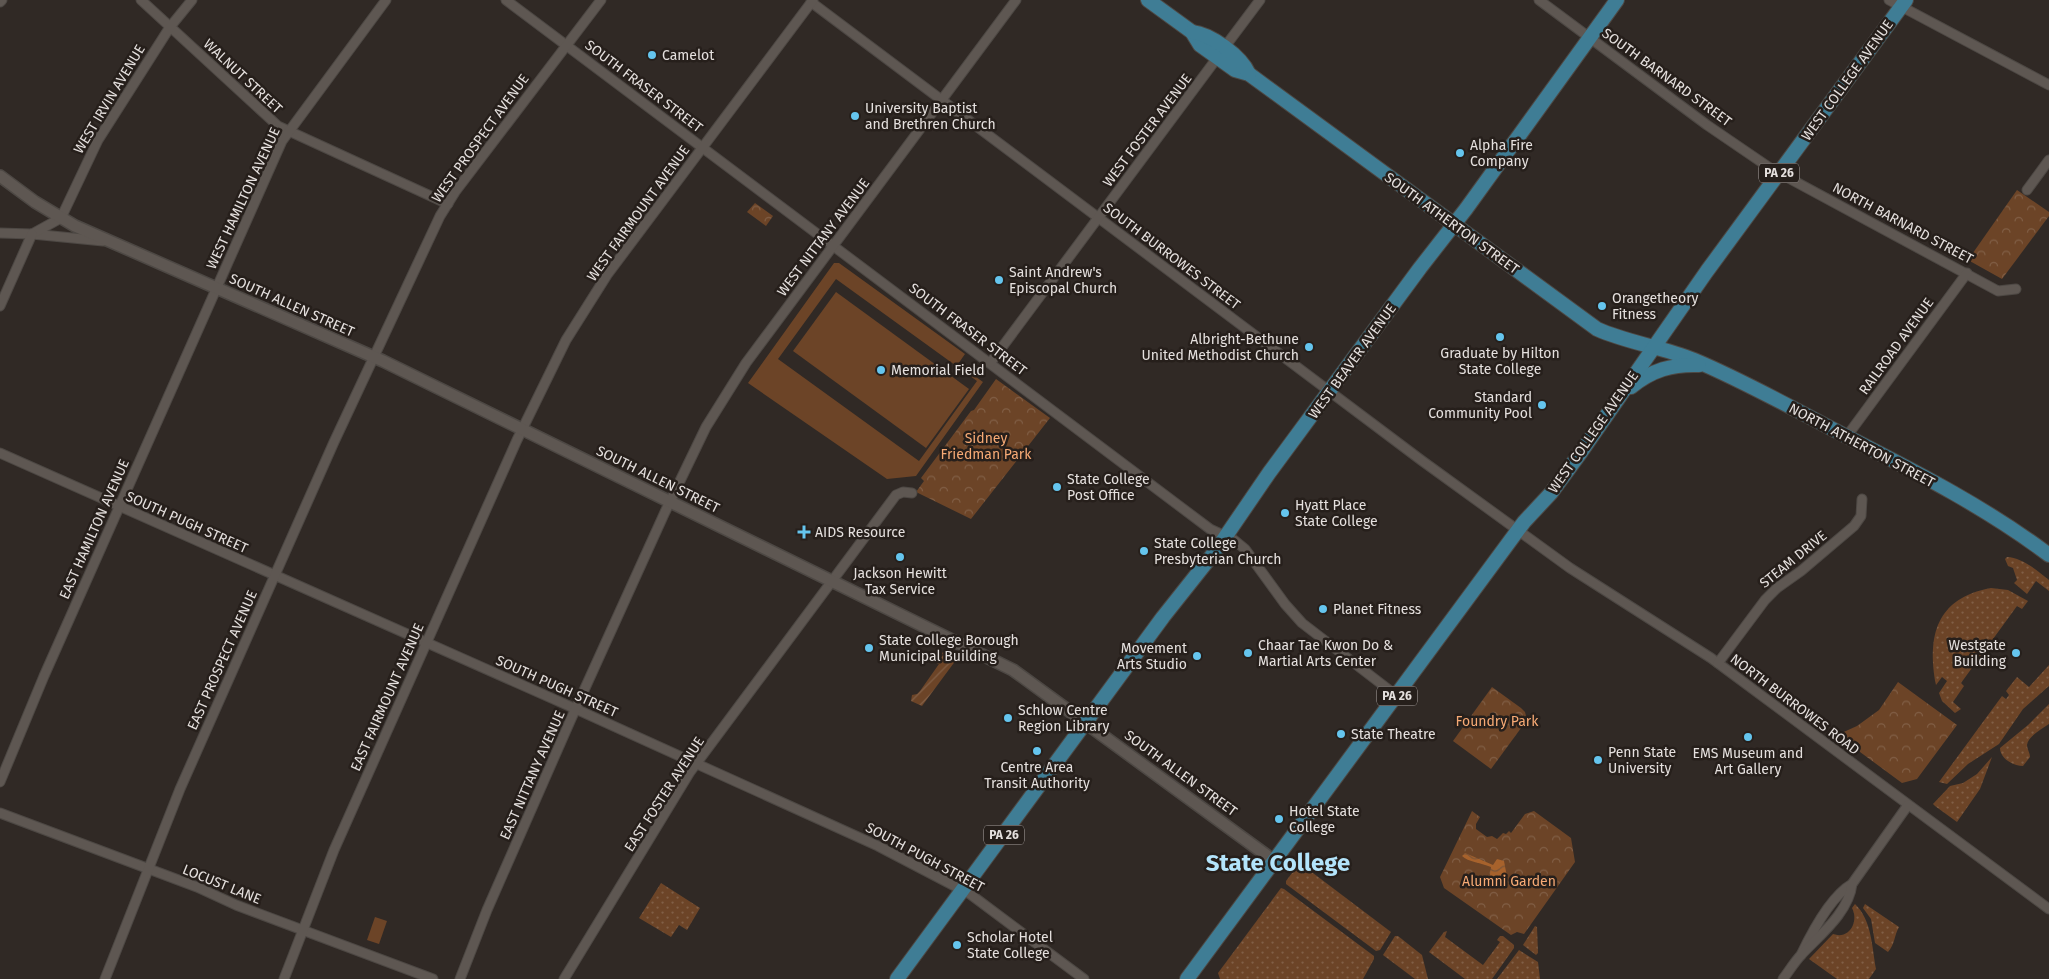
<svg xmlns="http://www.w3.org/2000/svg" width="2049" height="979" viewBox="0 0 2049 979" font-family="'Fira Sans',sans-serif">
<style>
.grass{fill:url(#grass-dots)}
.forest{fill:url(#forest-crowns)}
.garden{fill:url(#garden-furrows)}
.pitch{fill:#6c4427;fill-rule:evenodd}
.water{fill:url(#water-waves)}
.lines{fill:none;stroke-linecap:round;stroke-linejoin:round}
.street-casing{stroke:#4d4844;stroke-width:11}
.secondary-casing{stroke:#4d4844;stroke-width:14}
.primary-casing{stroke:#4d4844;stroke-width:16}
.street{stroke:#5e5752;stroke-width:9}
.secondary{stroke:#5e5752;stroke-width:11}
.primary{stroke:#3f7d95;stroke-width:14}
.poi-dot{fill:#65c5ee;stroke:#261f1b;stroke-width:2}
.labels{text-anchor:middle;stroke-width:5;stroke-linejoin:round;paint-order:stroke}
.shield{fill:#261f1b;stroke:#aca6a4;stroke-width:1}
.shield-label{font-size:12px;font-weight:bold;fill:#e5e0de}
.poi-label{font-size:14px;fill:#e5e0de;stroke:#261f1b;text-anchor:start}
.street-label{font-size:14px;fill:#e5e0de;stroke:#261f1b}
.park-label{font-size:14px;fill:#f7aa75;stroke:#261f1b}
.town-label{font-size:24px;font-weight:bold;fill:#b3e4fb;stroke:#261f1b}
</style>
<defs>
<pattern id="grass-dots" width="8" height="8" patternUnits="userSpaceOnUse" patternTransform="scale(1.25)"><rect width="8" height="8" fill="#6c4427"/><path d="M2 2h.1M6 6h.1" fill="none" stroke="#815f46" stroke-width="1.8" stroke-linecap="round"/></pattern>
<pattern id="forest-crowns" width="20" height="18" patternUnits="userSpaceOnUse" patternTransform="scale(1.25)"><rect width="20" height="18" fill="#6c4427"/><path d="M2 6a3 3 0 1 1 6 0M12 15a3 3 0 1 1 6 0" fill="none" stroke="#815f46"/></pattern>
<pattern id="garden-furrows" width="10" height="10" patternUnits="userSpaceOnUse" patternTransform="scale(1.25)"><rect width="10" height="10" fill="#6c4427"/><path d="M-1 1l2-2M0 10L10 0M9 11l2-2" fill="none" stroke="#815f46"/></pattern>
<pattern id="water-waves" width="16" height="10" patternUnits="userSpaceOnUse" patternTransform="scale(1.25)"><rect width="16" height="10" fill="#a7622c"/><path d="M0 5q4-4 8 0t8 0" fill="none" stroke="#7b5436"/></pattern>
</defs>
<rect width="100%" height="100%" fill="#302925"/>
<!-- grass -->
<g class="grass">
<path d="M 2007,557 C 2021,557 2038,571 2049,580 L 2049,591 L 2036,581 L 2027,594 L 2014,583 L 2017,580 L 2013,568 L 2008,566 L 2005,559 Z"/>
<path d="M 1991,588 L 2008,590 L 2028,601 L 2022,609 L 2017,606 L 1961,683 L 1964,686 L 1953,702 L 1961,709 L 1955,713 L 1942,701 L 1939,693 L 1947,681 L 1942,677 L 1936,685 C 1927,636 1936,598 1991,588 Z"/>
<path d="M 2049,665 L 2049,686 L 2023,709 L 1999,744 L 1968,764 L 1947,784 L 1939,782 L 2002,696 L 2006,699 L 2009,695 L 2006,691 L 2017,677 L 2029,687 Z"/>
<path d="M 2049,704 L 2049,724 C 2042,729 2028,736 2027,745 C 2027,749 2030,753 2030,757 L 2023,766 C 2014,766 2000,759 2000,748 L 2028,725 Z"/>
<path d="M 1992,757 L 1980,789 L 1957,822 L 1935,806 L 1933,804 L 1950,786 L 1963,783 L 1977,774 Z"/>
<path d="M 1301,864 L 1391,932 L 1380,950 L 1376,951 L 1286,884 L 1286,881 L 1298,865 Z"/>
<path d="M 661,883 L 700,908 L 687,930 L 679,925 L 671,937 L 639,918 Z"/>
<path d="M 1281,888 L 1284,889 L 1374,956 L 1374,959 L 1363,979 L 1220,979 L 1218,973 Z"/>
<path d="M 1855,904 C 1872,920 1872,948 1876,969 L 1869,979 L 1837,979 L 1809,959 L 1833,934 C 1850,940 1859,921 1852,908 Z"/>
<path d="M 1865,904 L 1899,927 C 1894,936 1895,944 1888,952 L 1875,943 L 1871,919 L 1863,908 Z"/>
<path d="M 1535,926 L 1537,927 L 1538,953 L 1536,955 L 1523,945 Z"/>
<path d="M 1447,931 L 1445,937 L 1483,965 L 1500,942 L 1497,940 L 1500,936 L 1503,936 L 1514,945 L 1514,948 L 1492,979 L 1465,979 L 1429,952 L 1444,932 Z"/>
<path d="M 1395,936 L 1398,936 L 1422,955 L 1428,979 L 1415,979 L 1383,955 Z"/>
<path d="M 1519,950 L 1538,962 L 1540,979 L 1497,979 Z"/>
</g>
<!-- forest -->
<g class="forest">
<path d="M 2017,190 L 2049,212 L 2049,216 L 2002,279 L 1968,260 Z"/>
<path d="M 755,203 L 773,216 L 766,226 L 747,212 Z"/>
<path d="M 996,379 L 1050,418 L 971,519 L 916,492 L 924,481 L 921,478 L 971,411 L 974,410 Z"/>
<path d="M 1898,682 L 1957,725 L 1917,779 L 1902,783 L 1837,735 L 1857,726 L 1879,710 Z"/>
<path d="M 1492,687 L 1521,708 L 1525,712 L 1527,720 L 1491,769 L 1453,741 Z"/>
<path d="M 1472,811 L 1480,817 L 1476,824 L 1476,829 L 1487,837 L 1492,836 L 1497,839 L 1503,833 L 1506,834 L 1509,831 L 1511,833 L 1525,814 L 1534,811 L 1571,838 L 1575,862 L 1524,934 L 1517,932 L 1511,935 L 1444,888 L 1440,877 Z"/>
</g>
<!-- garden -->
<path class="garden" d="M 947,650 L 955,655 L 956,660 L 922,706 L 911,701 L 912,695 L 917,694 L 920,691 L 939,664 L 937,663 L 943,655 L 942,653 Z"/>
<!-- pitch -->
<g class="pitch">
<path d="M 834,263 L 839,263 L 965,354 L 958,364 L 983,382 L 916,476 L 887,479 L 748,383 ZM 836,279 L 977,381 L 919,461 L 778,359 Z"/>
<path d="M 836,292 L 969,389 L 926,448 L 793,351 Z"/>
<path d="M 375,917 L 387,921 L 379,944 L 367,940 Z"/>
</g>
<!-- water -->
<path class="water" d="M 1465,853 L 1493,865 L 1497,859 L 1504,861 L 1507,877 L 1504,876 L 1503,881 L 1496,884 L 1491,882 L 1490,874 L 1491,867 C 1482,863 1468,862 1462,856 Z"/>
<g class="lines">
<!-- street casing -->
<g class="street-casing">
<g id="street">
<path d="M 141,0 L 278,126 L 448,204"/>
<path d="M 506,0 L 1210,529 L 1234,540 L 1245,549 L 1285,604 L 1302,623 L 1397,696"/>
<path d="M 1539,0 L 1707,125 L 1770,168 L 1998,291 L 2016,289"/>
<path d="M 1889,0 L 2049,85"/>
<path d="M 0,2 L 2,0"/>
<path d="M 811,2 L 1421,460 L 1570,568 L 1711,658 L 2049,909"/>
<path d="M 1224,48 L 1260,0"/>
<path d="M 2027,190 L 2049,160"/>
<path d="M 0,233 L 32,234 L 103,241"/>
<path d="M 32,234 L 61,218 L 98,140 L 170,27 L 192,0"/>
<path d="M 0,306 L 32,234"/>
<path d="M 991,362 L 1217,58"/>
<path d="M 1847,436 L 1967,273"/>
<path d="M 0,453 L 567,705 L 878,846 L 970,894 L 1084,979"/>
<path d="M 1718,663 L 1765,600 L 1777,588 L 1801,571 L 1854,526 L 1861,516 L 1862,499"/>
<path d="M 0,782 L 44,676 L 282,141 L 386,0"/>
<path d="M 0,813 L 197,887 L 236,905 L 433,979"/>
<path d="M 1801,955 C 1811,934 1831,896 1852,884 L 1908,805"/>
<path d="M 105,979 L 180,789 L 334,442 L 440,216 L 455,192 L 601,0"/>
<path d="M 284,979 L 334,850 L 517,440 L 566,340 L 607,275 L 813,0"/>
<path d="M 460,979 L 487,910 L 571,719 L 665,512 L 706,427 L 746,363 L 1016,0"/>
<path d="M 564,979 L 690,772 L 896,495 L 903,492 L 912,493"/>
<path d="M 1783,979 C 1789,971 1795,961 1802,954 C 1820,935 1849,912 1852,884"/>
</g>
</g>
<!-- secondary casing -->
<g class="secondary-casing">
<path id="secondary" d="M 0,176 L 35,202 L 75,226 L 383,361 L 1013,670 L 1273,860"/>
</g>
<!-- primary casing -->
<g class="primary-casing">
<g id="primary">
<path d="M 1148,0 L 1192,32 L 1200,45 L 1235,70 L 1249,74 L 1597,329 C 1628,343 1663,347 1694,360 C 1744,381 1792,408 1840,433 C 1912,470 1984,506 2049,555"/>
<path d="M 1192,32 C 1211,34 1241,56 1249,74"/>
<path d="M 1631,387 C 1652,370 1672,364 1699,365"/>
<path d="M 897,979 L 1163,617 L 1217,549 L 1269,473 L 1420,268 L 1466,209 L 1617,0"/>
<path d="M 1187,979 L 1524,522 L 1551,493 L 1581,452 L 1707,271 L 1906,0"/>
</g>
</g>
<!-- street -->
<use href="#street" class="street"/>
<!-- secondary -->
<use href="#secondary" class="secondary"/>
<!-- primary -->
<use href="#primary" class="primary"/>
</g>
<!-- markers -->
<g class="poi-dot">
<circle cx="652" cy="55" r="5"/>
<circle cx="855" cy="116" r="5"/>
<circle cx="1460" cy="153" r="5"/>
<circle cx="999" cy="280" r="5"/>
<circle cx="1602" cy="306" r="5"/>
<circle cx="1500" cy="337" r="5"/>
<circle cx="1309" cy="347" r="5"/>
<circle cx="881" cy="370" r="5"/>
<circle cx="1542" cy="405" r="5"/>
<circle cx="1057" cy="487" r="5"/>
<circle cx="1285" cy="513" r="5"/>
<path d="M801.5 524.5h5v5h5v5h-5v5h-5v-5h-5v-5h5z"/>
<circle cx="1144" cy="551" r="5"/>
<circle cx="900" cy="557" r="5"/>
<circle cx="1323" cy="609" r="5"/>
<circle cx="869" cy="648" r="5"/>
<circle cx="1248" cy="653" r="5"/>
<circle cx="2016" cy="653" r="5"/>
<circle cx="1197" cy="656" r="5"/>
<circle cx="1008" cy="718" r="5"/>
<circle cx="1341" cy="734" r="5"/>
<circle cx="1748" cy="737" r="5"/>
<circle cx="1037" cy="751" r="5"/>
<circle cx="1598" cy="760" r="5"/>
<circle cx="1279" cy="819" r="5"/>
<circle cx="957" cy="945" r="5"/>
</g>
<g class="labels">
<!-- shield labels -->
<g class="shield">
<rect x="1759" y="163.5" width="40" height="19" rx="4"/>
<rect x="1377" y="686.5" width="40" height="19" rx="4"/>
<rect x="984" y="825.5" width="40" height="19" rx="4"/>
</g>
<g class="shield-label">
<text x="1779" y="177">PA 26</text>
<text x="1397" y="700">PA 26</text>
<text x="1004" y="839">PA 26</text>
</g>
<!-- poi labels -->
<g class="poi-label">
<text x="662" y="60">Camelot</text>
<text x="865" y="113">University Baptist<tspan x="865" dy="16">and Brethren Church</tspan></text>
<text x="1470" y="150">Alpha Fire<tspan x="1470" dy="16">Company</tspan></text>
<text x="1009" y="277">Saint Andrew's<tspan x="1009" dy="16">Episcopal Church</tspan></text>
<text x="1612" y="303">Orangetheory<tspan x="1612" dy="16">Fitness</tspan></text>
<text x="1299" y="344" text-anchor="end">Albright-Bethune<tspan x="1299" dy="16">United Methodist Church</tspan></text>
<text x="1500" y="358" text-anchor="middle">Graduate by Hilton<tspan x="1500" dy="16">State College</tspan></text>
<text x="891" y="375">Memorial Field</text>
<text x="1532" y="402" text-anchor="end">Standard<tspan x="1532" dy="16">Community Pool</tspan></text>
<text x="1067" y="484">State College<tspan x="1067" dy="16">Post Office</tspan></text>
<text x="1295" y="510">Hyatt Place<tspan x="1295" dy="16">State College</tspan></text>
<text x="815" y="537">AIDS Resource</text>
<text x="1154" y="548">State College<tspan x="1154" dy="16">Presbyterian Church</tspan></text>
<text x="900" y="578" text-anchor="middle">Jackson Hewitt<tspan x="900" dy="16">Tax Service</tspan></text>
<text x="1333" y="614">Planet Fitness</text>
<text x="879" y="645">State College Borough<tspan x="879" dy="16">Municipal Building</tspan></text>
<text x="1258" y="650">Chaar Tae Kwon Do &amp;<tspan x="1258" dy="16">Martial Arts Center</tspan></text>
<text x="2006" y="650" text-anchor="end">Westgate<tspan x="2006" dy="16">Building</tspan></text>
<text x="1187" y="653" text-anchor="end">Movement<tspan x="1187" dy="16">Arts Studio</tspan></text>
<text x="1018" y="715">Schlow Centre<tspan x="1018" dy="16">Region Library</tspan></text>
<text x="1351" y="739">State Theatre</text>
<text x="1608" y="757">Penn State<tspan x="1608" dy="16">University</tspan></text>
<text x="1748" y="758" text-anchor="middle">EMS Museum and<tspan x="1748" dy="16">Art Gallery</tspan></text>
<text x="1037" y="772" text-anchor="middle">Centre Area<tspan x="1037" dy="16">Transit Authority</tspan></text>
<text x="1289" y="816">Hotel State<tspan x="1289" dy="16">College</tspan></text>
<text x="967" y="942">Scholar Hotel<tspan x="967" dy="16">State College</tspan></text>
</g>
<!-- street labels -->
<g class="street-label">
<text transform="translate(243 76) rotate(43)" y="5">WALNUT STREET</text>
<text transform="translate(1667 77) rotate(36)" y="5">SOUTH BARNARD STREET</text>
<text transform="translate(1847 80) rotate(-54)" y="5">WEST COLLEGE AVENUE</text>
<text transform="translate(644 86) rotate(37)" y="5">SOUTH FRASER STREET</text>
<text transform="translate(109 99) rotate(-59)" y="5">WEST IRVIN AVENUE</text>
<text transform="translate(1147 130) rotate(-53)" y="5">WEST FOSTER AVENUE</text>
<text transform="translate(480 138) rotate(-54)" y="5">WEST PROSPECT AVENUE</text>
<text transform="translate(243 198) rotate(-65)" y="5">WEST HAMILTON AVENUE</text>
<text transform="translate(638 213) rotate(-54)" y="5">WEST FAIRMOUNT AVENUE</text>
<text transform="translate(1452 223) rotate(36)" y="5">SOUTH ATHERTON STREET</text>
<text transform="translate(1903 223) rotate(28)" y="5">NORTH BARNARD STREET</text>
<text transform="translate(823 237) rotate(-53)" y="5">WEST NITTANY AVENUE</text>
<text transform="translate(1172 256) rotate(37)" y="5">SOUTH BURROWES STREET</text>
<text transform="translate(292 305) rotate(24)" y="5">SOUTH ALLEN STREET</text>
<text transform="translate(968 329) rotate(37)" y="5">SOUTH FRASER STREET</text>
<text transform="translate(1896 346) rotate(-54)" y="5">RAILROAD AVENUE</text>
<text transform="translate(1352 361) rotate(-54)" y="5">WEST BEAVER AVENUE</text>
<text transform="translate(1593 432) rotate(-55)" y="5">WEST COLLEGE AVENUE</text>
<text transform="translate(1862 445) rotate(28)" y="5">NORTH ATHERTON STREET</text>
<text transform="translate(658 479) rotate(26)" y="5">SOUTH ALLEN STREET</text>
<text transform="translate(187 522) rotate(24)" y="5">SOUTH PUGH STREET</text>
<text transform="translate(94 529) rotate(-66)" y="5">EAST HAMILTON AVENUE</text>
<text transform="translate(1793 559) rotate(-39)" y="5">STEAM DRIVE</text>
<text transform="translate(222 660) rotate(-66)" y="5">EAST PROSPECT AVENUE</text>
<text transform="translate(557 686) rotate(24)" y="5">SOUTH PUGH STREET</text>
<text transform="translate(387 697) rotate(-66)" y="5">EAST FAIRMOUNT AVENUE</text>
<text transform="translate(1795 704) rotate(37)" y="5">NORTH BURROWES ROAD</text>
<text transform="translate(1181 773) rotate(36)" y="5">SOUTH ALLEN STREET</text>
<text transform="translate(532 775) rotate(-66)" y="5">EAST NITTANY AVENUE</text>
<text transform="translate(664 794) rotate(-57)" y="5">EAST FOSTER AVENUE</text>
<text transform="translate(925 857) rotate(28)" y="5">SOUTH PUGH STREET</text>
<text transform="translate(222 884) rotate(22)" y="5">LOCUST LANE</text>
</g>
<!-- park labels -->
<g class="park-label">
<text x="986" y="443">Sidney<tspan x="986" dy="16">Friedman Park</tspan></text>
<text x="1497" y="726">Foundry Park</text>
<text x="1509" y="886">Alumni Garden</text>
</g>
<!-- town labels -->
<g class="town-label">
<text x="1278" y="871">State College</text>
</g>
</g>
</svg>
